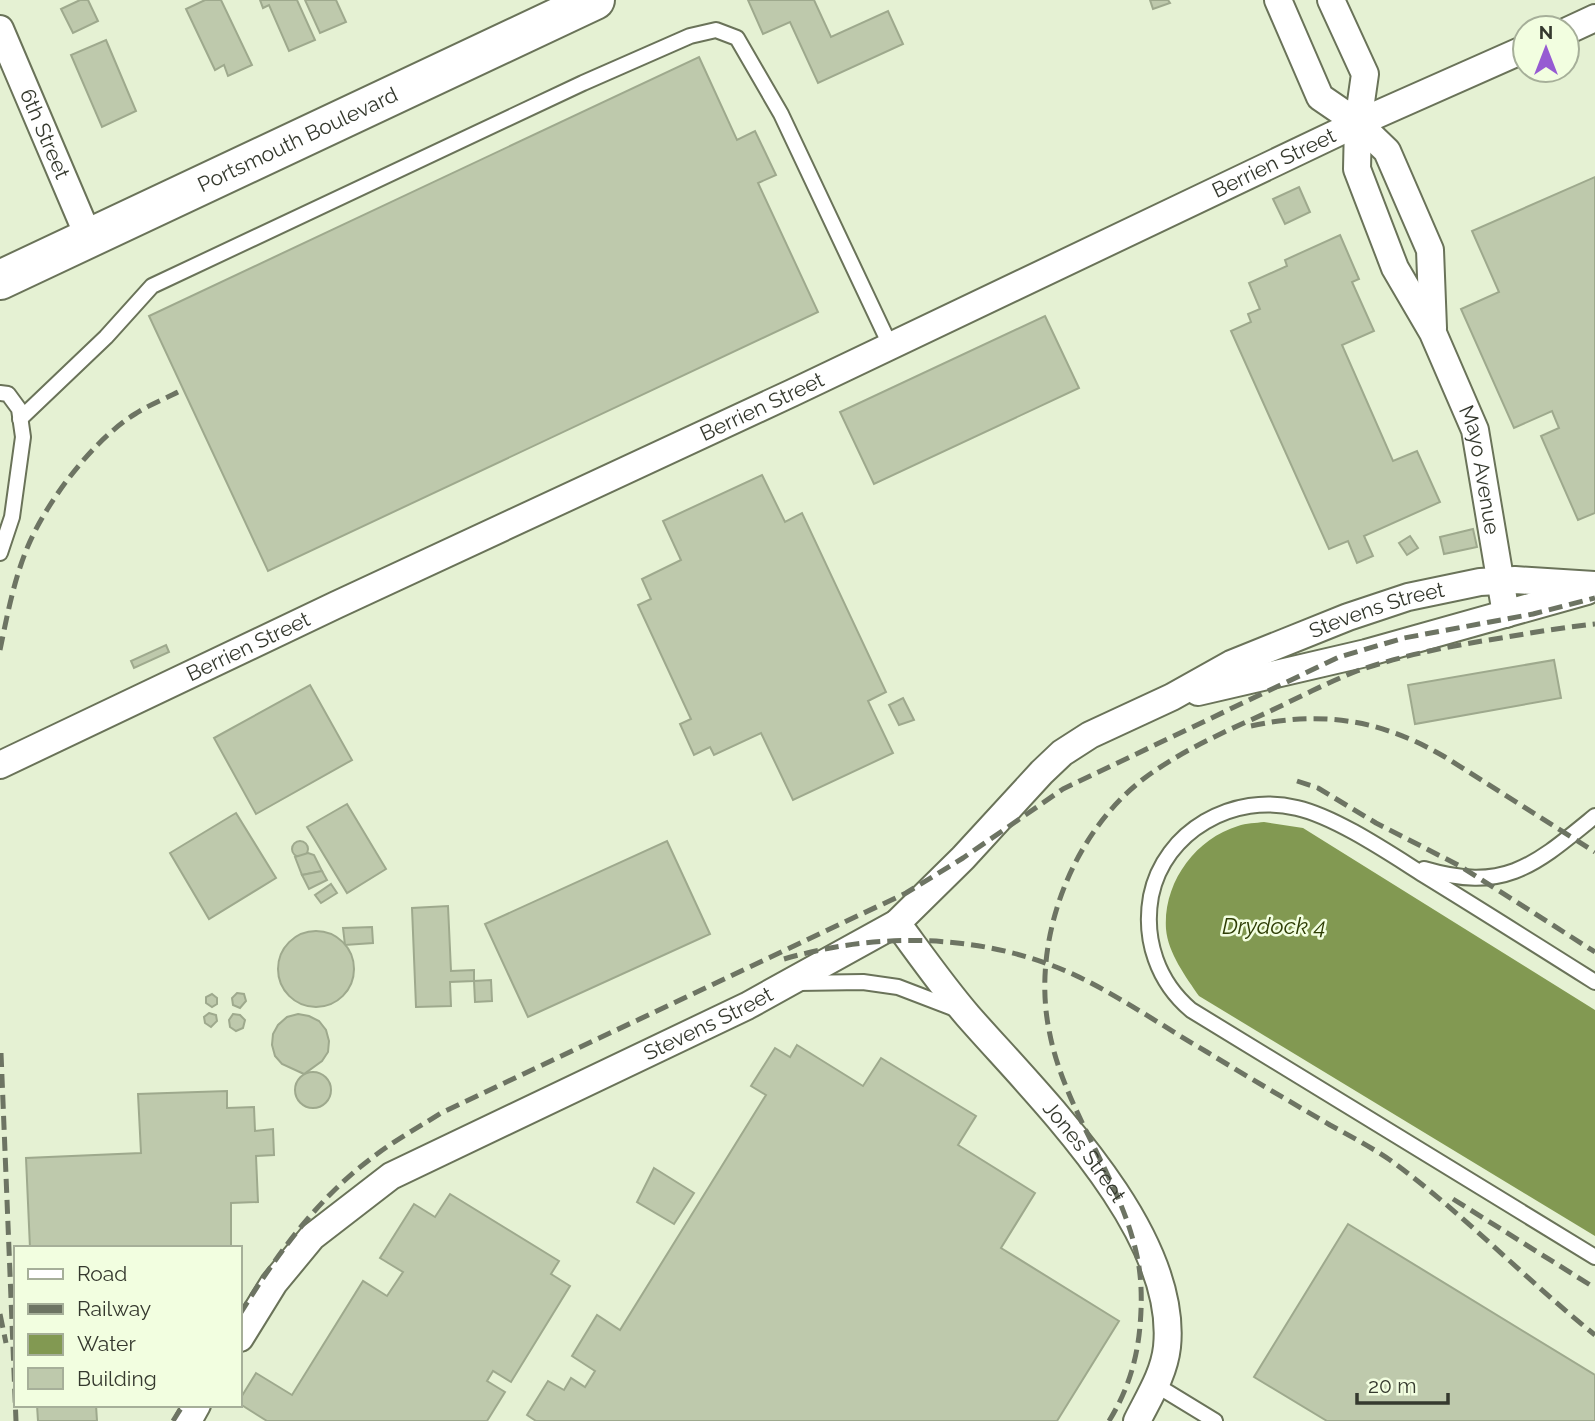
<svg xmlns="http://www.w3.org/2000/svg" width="1595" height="1421" viewBox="0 0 1595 1421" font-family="Raleway,sans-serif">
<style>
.water{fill:#829952}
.building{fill:#bec9ac;stroke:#9ea98d;stroke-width:2}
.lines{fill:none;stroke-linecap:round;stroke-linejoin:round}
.lane-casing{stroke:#6a7359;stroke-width:18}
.street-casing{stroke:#6a7359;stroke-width:30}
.secondary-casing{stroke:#6a7359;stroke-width:42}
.lane{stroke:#fff;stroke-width:14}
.street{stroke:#fff;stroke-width:26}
.secondary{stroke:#fff;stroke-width:38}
.rail{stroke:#6d7463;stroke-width:5;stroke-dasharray:14 7;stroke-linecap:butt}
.labels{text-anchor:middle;stroke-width:5;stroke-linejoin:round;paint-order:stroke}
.street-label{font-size:21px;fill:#35392e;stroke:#f2fee0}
.water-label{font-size:23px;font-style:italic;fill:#2e3d05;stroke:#f2fee0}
</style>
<rect width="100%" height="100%" fill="#e5f1d3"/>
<!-- water -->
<path class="water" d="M 1264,822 L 1303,828 L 1595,1010 L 1595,1236 L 1199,996 C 1186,977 1168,953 1166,929 C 1163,883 1195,839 1238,826 C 1246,823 1256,823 1264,822 Z"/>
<!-- building -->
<g class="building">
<path d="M 80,0 L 88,0 L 98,21 L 73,33 L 61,9 Z"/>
<path d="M 205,0 L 221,0 L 252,65 L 228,76 L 224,65 L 215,70 L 186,9 Z"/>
<path d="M 260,0 L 297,0 L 315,40 L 289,51 L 269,5 L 263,8 Z"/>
<path d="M 305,0 L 336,0 L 346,22 L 320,33 Z"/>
<path d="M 748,0 L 814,0 L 831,37 L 888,11 L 903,44 L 818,83 L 790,22 L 763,34 Z"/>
<path d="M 1150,0 L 1168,0 L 1170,3 L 1153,9 Z"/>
<path d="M 106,40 L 136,111 L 102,127 L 71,55 Z"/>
<path d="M 699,57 L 737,140 L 755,131 L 776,175 L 758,183 L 818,312 L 268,571 L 149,316 Z"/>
<path d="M 1595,177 L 1595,513 L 1578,520 L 1541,436 L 1559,428 L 1552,411 L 1514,428 L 1461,309 L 1499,292 L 1472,231 Z"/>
<path d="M 1299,187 L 1310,212 L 1285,224 L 1273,199 Z"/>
<path d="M 1340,235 L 1359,279 L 1352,282 L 1374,331 L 1342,345 L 1393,461 L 1417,451 L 1440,502 L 1364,536 L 1373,556 L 1357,563 L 1348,541 L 1329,549 L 1231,331 L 1251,322 L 1248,314 L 1260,309 L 1249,283 L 1287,266 L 1285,260 Z"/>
<path d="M 1045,316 L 1079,388 L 874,484 L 840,412 Z"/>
<path d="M 762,475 L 785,522 L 802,513 L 886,692 L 868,701 L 893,753 L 793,800 L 761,733 L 714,755 L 710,747 L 694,755 L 680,724 L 691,719 L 638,605 L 651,599 L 642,579 L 681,560 L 663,521 Z"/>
<path d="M 1473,529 L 1477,547 L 1444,554 L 1440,537 Z"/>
<path d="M 1410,536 L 1418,548 L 1407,555 L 1399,543 Z"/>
<path d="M 166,645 L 169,652 L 134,668 L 131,661 Z"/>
<path d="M 1554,660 L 1561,698 L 1415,724 L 1408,685 Z"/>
<path d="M 310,685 L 352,760 L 256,814 L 214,738 Z"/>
<path d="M 903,698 L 914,720 L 899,725 L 889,705 Z"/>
<path d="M 347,804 L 386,869 L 347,893 L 307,827 Z"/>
<path d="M 236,813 L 276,878 L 209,919 L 170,853 Z"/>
<circle cx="300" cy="849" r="8"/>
<path d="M 667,841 L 710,934 L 528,1017 L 485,924 Z"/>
<path d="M 308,853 L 314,855 L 322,871 L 302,875 L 295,857 Z"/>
<path d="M 322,871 L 327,880 L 309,889 L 302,875 Z"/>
<path d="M 331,884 L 337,893 L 321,903 L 315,895 Z"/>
<path d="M 448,906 L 451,971 L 474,970 L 474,981 L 450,982 L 451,1006 L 416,1007 L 412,908 Z"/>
<path d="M 372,927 L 373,943 L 345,945 L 343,928 Z"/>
<circle cx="316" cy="969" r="38"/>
<path d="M 491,980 L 492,1001 L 475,1002 L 474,981 Z"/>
<path d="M 237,993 L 244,994 L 246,1001 L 240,1008 L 233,1005 L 232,998 Z"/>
<path d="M 212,994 L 217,998 L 217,1004 L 212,1007 L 206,1003 L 206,997 Z"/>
<path d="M 209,1013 L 216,1015 L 217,1021 L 211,1027 L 205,1023 L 204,1017 Z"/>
<path d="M 233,1014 L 240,1015 L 245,1020 L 243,1028 L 236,1031 L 230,1027 L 229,1020 Z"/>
<path d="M 298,1014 L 309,1016 L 319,1021 L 326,1030 L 329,1041 L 328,1052 L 322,1061 L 304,1074 L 282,1064 L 275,1056 L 272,1045 L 273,1034 L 278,1025 L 287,1017 Z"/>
<path d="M 797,1045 L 863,1086 L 881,1058 L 976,1116 L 958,1145 L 1035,1193 L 1001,1248 L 1119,1321 L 1057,1421 L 536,1421 L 527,1415 L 548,1381 L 564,1390 L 571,1378 L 585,1387 L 595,1371 L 572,1356 L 597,1315 L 620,1330 L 766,1095 L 751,1086 L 775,1048 L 790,1057 Z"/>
<circle cx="313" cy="1090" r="18"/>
<path d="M 227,1091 L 227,1108 L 254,1107 L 255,1131 L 273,1129 L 274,1155 L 256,1156 L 258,1202 L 231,1203 L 231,1248 L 30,1248 L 26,1158 L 141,1153 L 138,1094 Z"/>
<path d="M 654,1168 L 694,1193 L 674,1224 L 637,1202 Z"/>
<path d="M 450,1194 L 559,1261 L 551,1274 L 570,1286 L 511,1382 L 493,1371 L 487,1381 L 505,1392 L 487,1421 L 267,1421 L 240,1404 L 240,1399 L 256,1373 L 292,1395 L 363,1281 L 387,1296 L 403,1272 L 380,1258 L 414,1204 L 435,1217 Z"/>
<path d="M 1348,1224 L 1595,1375 L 1595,1421 L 1327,1421 L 1254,1377 Z"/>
<path d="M 37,1405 L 96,1405 L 97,1421 L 38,1421 Z"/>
</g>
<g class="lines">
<!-- lane casing -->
<g class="lane-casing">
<g id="lane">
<path d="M 0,393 L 8,394 L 19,409 L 23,437 L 12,517 L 0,553"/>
<path d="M 20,419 L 106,337 L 152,286 L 583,83 L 690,36 L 716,30 L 737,38 L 781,114 L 890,345"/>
<path d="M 1424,869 C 1505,893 1535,865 1595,816"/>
<path d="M 1595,982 C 1538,946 1481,910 1424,875 C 1389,853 1336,817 1297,808 C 1234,792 1164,831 1151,896 C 1143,940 1158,982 1191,1010 L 1595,1257"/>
<path d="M 798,983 L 863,982 L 898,987 L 958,1010"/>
<path d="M 1156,1385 L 1215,1421"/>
</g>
</g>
<!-- street casing -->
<g class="street-casing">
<g id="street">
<path d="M 1278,0 L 1320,97 L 1358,123 L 1387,151 L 1430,250 L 1433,328"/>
<path id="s1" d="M 1331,0 L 1365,74 L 1358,123 L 1357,169 L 1395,268 L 1433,333 L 1475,430 L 1506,614"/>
<path id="s2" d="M 0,29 L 89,238"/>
<path d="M 1567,31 L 1595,18"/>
<path d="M 1198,692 L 1366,653 L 1587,591"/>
<path id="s3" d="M 0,765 L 336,605 L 792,393 L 1358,123 L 1525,49"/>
<path id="s4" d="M 897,923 C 920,954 943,987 968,1016 C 1039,1097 1179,1231 1167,1347 C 1164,1374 1149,1397 1137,1421"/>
<path id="s5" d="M 240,1338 L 274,1283 L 312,1237 L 391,1176 L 747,1006 L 897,923 L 963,858 L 1042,772 L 1062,753 L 1090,735 L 1172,697 L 1231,664 L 1348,617 L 1408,597 L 1480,582 L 1515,580 L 1595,585"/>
<path d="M 188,1421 L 197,1405"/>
</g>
</g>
<!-- secondary casing -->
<g class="secondary-casing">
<g id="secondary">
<path id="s6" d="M 0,280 L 595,0"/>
</g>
</g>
<!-- lane -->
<use href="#lane" class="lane"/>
<!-- street -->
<use href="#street" class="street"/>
<!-- secondary -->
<use href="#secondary" class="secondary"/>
<!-- rail -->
<g class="rail">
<path d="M 0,650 C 7,616 14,579 28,546 C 47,501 93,440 135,414 C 149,405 164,399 178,392"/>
<path d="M 1251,726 C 1323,710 1382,720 1445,757 L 1595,852"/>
<path d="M 1297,781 L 1318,788 L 1376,823 L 1460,866 L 1595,952"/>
<path d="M 784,959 C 880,931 987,933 1079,977 C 1124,999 1164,1027 1207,1052 C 1248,1077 1289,1101 1330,1125 C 1350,1136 1371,1147 1390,1160 C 1463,1213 1525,1279 1595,1335"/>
<path d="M 1,1053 L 16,1421"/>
<path d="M 1453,1199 L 1595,1288"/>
<path d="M 0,1314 L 6,1343"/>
<path d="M 240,1314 C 277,1254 319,1196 377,1154 C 397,1139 419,1127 441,1113 L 906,893 L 963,858 L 1063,789 L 1339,657 L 1404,638 L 1533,614 L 1595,598"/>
<path d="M 173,1421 L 183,1405"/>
<path d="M 1109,1421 C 1127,1392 1137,1361 1140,1326 C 1142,1303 1142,1279 1137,1256 C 1120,1176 1064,1111 1049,1030 C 1031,940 1072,832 1146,777 C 1183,750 1224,732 1266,713 C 1296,699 1326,683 1357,671 C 1406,654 1456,645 1507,637 C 1536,632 1566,627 1595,624"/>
</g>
</g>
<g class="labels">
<!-- street labels -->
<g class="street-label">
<text dy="7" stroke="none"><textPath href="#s2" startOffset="114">6th Street</textPath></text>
<text dy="7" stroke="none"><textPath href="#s6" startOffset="329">Portsmouth Boulevard</textPath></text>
<text dy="7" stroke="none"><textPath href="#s3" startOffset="1409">Berrien Street</textPath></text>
<text dy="7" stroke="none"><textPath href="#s3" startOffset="842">Berrien Street</textPath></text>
<text dy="7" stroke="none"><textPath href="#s1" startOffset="504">Mayo Avenue</textPath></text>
<text dy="7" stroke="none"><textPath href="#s5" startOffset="1374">Stevens Street</textPath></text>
<text dy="7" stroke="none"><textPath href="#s3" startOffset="275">Berrien Street</textPath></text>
<text dy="7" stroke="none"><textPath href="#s5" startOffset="576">Stevens Street</textPath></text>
<text dy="7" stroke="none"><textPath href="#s4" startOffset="296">Jones Street</textPath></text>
</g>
<!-- water labels -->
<g class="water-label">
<text x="1274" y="934">Drydock 4</text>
</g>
</g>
<!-- legend -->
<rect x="14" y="1246" width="228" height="161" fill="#f2fee0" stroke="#a6af99" stroke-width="2"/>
<rect x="28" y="1269" width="35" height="10" fill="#ffffff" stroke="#a6af99" stroke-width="2"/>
<text x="77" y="1281" font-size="21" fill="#35392e">Road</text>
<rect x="28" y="1304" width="35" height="10" fill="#6d7463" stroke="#a6af99" stroke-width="2"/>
<text x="77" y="1316" font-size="21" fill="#35392e">Railway</text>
<rect x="28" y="1334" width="35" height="21" fill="#829952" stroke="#a6af99" stroke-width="2"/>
<text x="77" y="1351" font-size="21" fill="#35392e">Water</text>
<rect x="28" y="1368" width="35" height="21" fill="#bec9ac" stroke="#a6af99" stroke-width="2"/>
<text x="77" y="1386" font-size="21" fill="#35392e">Building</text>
<!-- north arrow -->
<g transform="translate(1546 49)"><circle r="33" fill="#f2fee0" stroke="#a6af99" stroke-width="2"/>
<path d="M0-5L12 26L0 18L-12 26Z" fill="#965bd2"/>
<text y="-10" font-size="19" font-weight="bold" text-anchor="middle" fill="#35392e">N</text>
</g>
<!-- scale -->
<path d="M1357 1393v10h91v-10" fill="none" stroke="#35392e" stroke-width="3.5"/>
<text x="1368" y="1393" font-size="21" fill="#35392e" stroke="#f2fee0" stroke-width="5" paint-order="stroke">20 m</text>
</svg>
